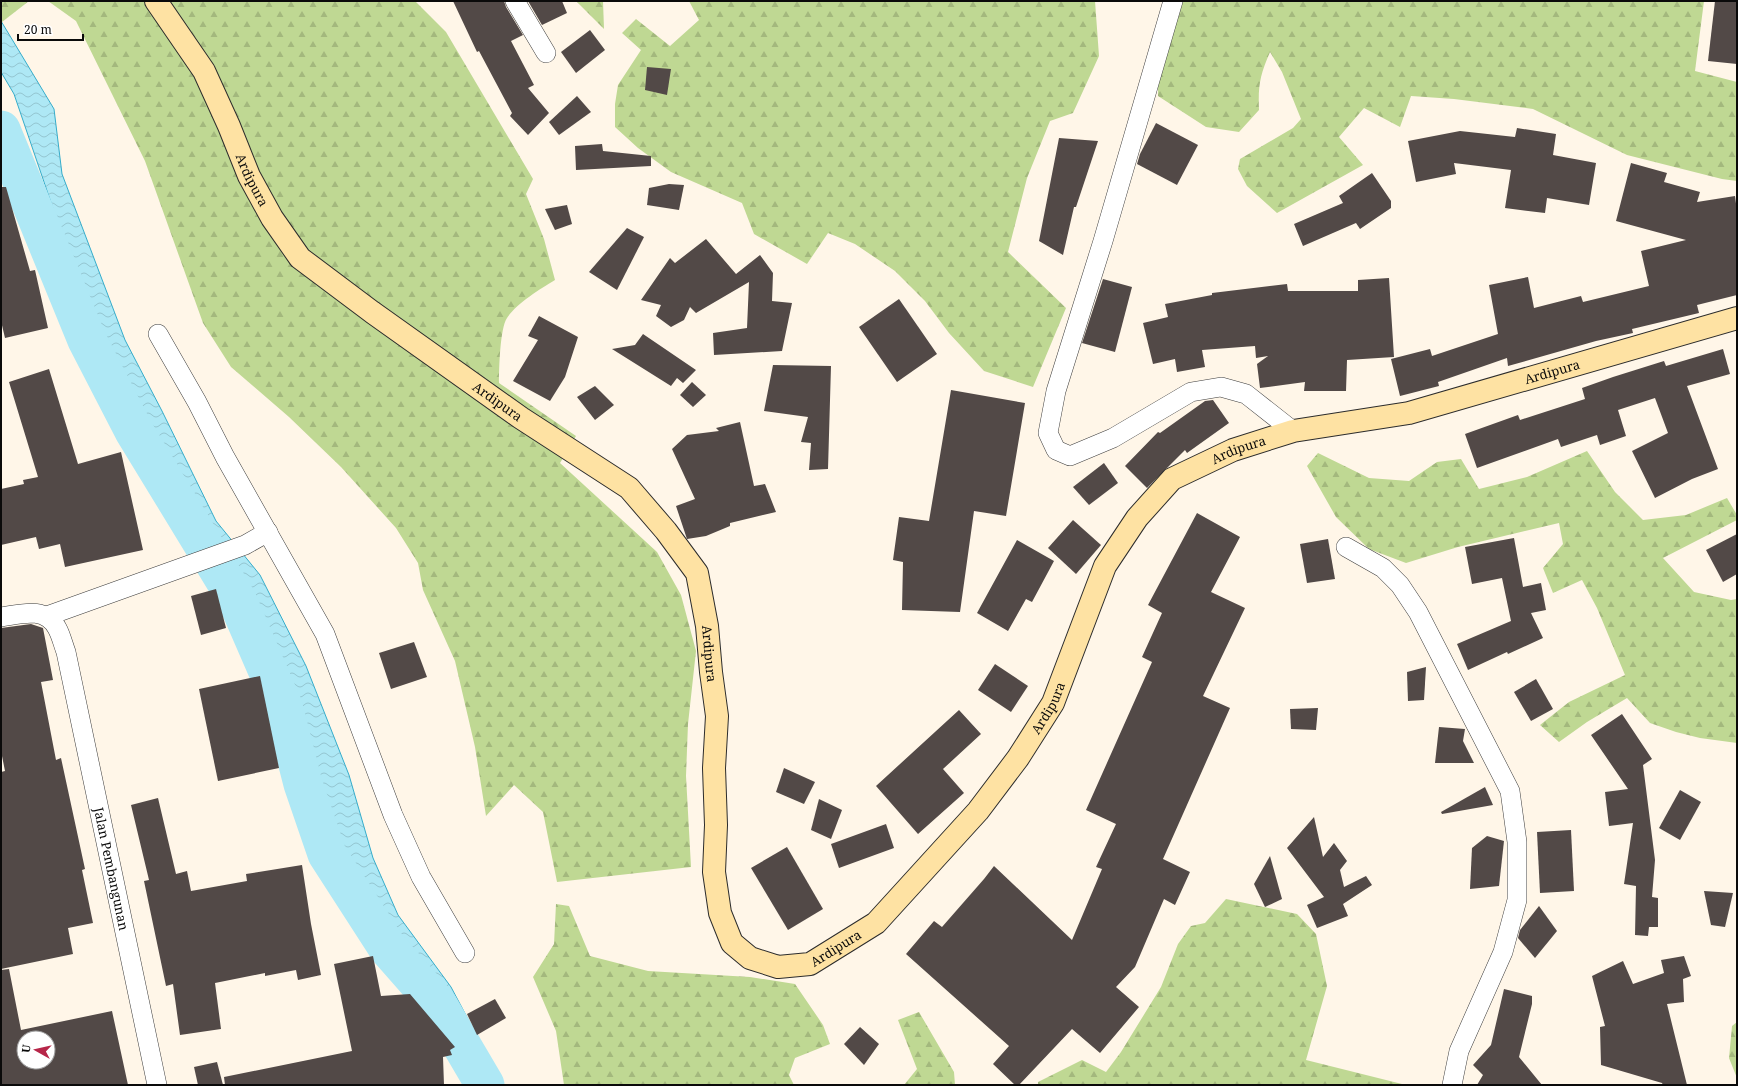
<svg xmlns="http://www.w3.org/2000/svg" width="1738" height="1086" viewBox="0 0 1738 1086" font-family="'Noto Serif',serif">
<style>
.forest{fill:url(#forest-firs)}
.water{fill:url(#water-waves);stroke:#36acca}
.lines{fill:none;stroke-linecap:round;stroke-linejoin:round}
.river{stroke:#aee8f5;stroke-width:39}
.building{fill:#524947;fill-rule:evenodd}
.street-casing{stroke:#3d3d3d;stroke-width:20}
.secondary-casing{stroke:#2c2c2c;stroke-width:24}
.street{stroke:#fff;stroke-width:19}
.secondary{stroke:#fee2a3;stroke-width:22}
.labels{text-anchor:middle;stroke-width:4;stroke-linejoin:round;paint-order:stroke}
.street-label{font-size:13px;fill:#0a0a0a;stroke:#fff}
</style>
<defs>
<pattern id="forest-firs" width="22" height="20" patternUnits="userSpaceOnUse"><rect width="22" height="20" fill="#bfd893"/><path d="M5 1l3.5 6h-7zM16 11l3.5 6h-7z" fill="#a3b87d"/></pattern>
<pattern id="water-waves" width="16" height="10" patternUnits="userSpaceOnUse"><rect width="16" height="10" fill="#aee8f5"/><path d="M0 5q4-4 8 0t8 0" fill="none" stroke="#94c6d1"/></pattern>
</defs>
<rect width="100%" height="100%" fill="#fff6e8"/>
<!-- forest -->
<g class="forest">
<path d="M 1,1 L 29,1 L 2,22 Z"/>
<path d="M 48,1 L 415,1 L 446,32 L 533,179 L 526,194 L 544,239 L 555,280 C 540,289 516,304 507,318 C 500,328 499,369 499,383 L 576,436 L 560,463 L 657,552 L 681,595 L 696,651 L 688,724 L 686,776 L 691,867 L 557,882 L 543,812 L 514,785 L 486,816 L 475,747 L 455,661 L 423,590 L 418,563 L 396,528 L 341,467 L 289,417 L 231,367 L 203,323 L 145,161 L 76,21 Z"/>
<path d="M 576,1 L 603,1 L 604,29 Z"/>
<path d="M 689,1 L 1095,1 L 1099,56 L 1073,113 L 1050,121 L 1027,178 L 1008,252 L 1066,308 L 1033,387 L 984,371 L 949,333 L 925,301 L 895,271 L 855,244 L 828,233 L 807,264 L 754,234 L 742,203 L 671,172 L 638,148 L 615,127 L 615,104 L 618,85 L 641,50 L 622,33 L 636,19 L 670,46 L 699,20 Z"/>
<path d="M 1182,1 L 1704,1 L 1695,71 L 1737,82 L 1737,181 L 1722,179 L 1627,155 L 1533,109 L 1454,99 L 1411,96 L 1400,127 L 1364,108 L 1339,137 L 1363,165 L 1277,213 L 1247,186 L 1238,169 L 1240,159 L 1293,128 L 1301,119 L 1282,72 L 1270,52 C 1260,75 1258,85 1259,110 L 1239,132 L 1206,127 L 1158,96 L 1158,74 Z"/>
<path d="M 1587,451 L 1615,492 L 1643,520 L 1686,515 L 1727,498 L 1737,515 L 1737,520 L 1663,558 L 1694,592 L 1731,600 L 1737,599 L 1737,743 L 1700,738 L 1676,732 L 1650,723 L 1627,698 L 1587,722 L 1559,742 L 1540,725 L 1569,702 L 1625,675 L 1597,608 L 1582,580 L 1553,593 L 1543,568 L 1563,544 L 1559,523 L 1458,547 L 1406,563 L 1369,549 L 1336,517 L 1307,466 L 1318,453 L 1369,478 L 1409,481 L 1437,462 L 1461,459 L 1479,489 L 1527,477 Z"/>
<path d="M 1226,899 L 1297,914 L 1316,934 L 1327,986 L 1306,1060 L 1406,1085 L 1038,1085 L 1038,1082 L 1082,1060 L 1106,1072 L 1121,1052 L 1161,987 L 1178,944 L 1191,926 L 1205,923 Z"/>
<path d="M 556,904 L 569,906 L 590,956 L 648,971 L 750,977 L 795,984 L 823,1025 L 830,1044 L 795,1058 L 789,1075 L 794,1085 L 564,1085 L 556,1031 L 533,977 L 554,944 Z"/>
<path d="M 919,1012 L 954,1072 L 955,1085 L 904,1085 L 917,1069 L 898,1020 Z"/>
<path d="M 1737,1022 L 1737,1078 L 1729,1058 L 1732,1026 Z"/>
</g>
<!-- water -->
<path class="water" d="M 1,21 L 54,109 L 62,174 L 125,340 L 162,411 L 216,521 L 260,575 L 306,666 L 349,775 L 373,858 L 398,915 L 451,987 L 503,1085 L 490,1085 L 435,992 L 383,928 L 353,884 L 331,824 L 287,694 L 256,625 L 224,572 L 179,508 L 131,425 L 74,270 L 14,94 L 1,72 Z"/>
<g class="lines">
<!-- river -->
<path class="river" d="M 1,130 L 87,340 L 134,431 L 237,600 L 283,706 L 303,784 L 327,854 L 387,947 L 438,1005 L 485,1085"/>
</g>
<!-- building -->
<g class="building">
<path d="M 453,1 L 504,1 L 506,7 L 523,35 L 511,41 L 534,85 L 528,88 L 549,113 L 528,135 L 510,116 L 512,113 L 479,51 L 477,52 Z"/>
<path d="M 528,1 L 562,1 L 567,13 L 542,25 Z"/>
<path d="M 1715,1 L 1737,1 L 1737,64 L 1708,61 Z"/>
<path d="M 590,30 L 605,50 L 576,73 L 561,52 Z"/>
<path d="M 647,67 L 671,69 L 667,95 L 645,90 Z"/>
<path d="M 577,96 L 591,112 L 559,135 L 549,122 Z"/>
<path d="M 1156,123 L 1198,145 L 1177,185 L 1137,164 L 1140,154 Z"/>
<path d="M 1517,128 L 1556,134 L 1553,155 L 1596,163 L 1589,205 L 1547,198 L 1545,213 L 1505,208 L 1511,170 L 1454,163 L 1456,174 L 1416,182 L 1408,141 L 1460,131 L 1515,137 Z"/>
<path d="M 1059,138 L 1098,141 L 1076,207 L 1074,207 L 1063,255 L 1039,241 Z"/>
<path d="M 602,144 L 603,151 L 651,156 L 651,166 L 576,170 L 575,146 Z"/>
<path d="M 1631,163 L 1667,173 L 1664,182 L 1700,192 L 1697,202 L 1735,196 L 1737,211 L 1737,295 L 1697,305 L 1699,313 L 1632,329 L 1633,333 L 1596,341 L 1508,366 L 1507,358 L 1438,382 L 1439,386 L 1400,396 L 1391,359 L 1430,349 L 1432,356 L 1498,334 L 1489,285 L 1528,277 L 1534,308 L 1581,296 L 1583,302 L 1649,286 L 1641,251 L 1686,240 L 1616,221 Z"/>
<path d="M 1372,173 L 1391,201 L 1391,208 L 1360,229 L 1356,223 L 1303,246 L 1294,224 L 1343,203 L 1339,196 Z"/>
<path d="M 669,184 L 684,185 L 679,210 L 647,205 L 649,188 Z"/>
<path d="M 1,187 L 6,187 L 30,271 L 35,270 L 48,328 L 5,338 L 1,321 Z"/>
<path d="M 567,205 L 572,224 L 555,230 L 545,209 Z"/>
<path d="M 627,228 L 644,237 L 617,290 L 589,272 Z"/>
<path d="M 706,239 L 736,274 L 760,255 L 773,273 L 772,301 L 792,303 L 782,351 L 714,355 L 713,333 L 747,328 L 749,282 L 696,313 L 690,307 L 684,320 L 671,327 L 656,316 L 661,305 L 641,300 L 670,258 L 675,263 Z"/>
<path d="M 1389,278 L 1394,357 L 1347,360 L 1346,391 L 1304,391 L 1305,382 L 1260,388 L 1257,364 L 1268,356 L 1256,358 L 1255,346 L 1202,350 L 1205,367 L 1177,372 L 1175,359 L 1153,364 L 1143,323 L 1168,317 L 1165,304 L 1212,295 L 1212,293 L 1287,284 L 1288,291 L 1358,291 L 1358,280 Z"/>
<path d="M 1103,279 L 1132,287 L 1115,352 L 1082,343 Z"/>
<path d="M 899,299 L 937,354 L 897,382 L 859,327 Z"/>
<path d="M 539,316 L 578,337 L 565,377 L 550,401 L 513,381 L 538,340 L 528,336 Z"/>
<path d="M 643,334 L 696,370 L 683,383 L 677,378 L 671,386 L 612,349 L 635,345 Z"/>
<path d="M 1723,349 L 1730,374 L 1687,386 L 1718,469 L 1692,479 L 1655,498 L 1632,451 L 1668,433 L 1655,398 L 1618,410 L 1626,436 L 1600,445 L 1597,435 L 1561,447 L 1558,439 L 1477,468 L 1465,434 L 1518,415 L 1520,420 L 1585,399 L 1582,388 L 1613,377 L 1664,361 L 1666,366 Z"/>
<path d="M 773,365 L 831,366 L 828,469 L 809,470 L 811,443 L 801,442 L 808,417 L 764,411 Z"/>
<path d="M 49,369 L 78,464 L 121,452 L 143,550 L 65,567 L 60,544 L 39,549 L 36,537 L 1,545 L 1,489 L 24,484 L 23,480 L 38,477 L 9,382 Z"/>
<path d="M 692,382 L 706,395 L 693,407 L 680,395 Z"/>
<path d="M 595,386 L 614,405 L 595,420 L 577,397 Z"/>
<path d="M 951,390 L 1025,403 L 1006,516 L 974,511 L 960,612 L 902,610 L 903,562 L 893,560 L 899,517 L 929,521 Z"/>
<path d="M 1213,400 L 1229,423 L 1187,453 L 1185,450 L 1147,488 L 1125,466 L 1158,432 L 1160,433 L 1205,401 Z"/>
<path d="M 740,422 L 754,486 L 765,484 L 776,512 L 730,523 L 730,526 L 706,536 L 687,539 L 676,506 L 695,499 L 672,449 L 687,435 L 719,431 L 716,428 Z"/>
<path d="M 1104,463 L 1118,483 L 1089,505 L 1073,487 Z"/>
<path d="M 1197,513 L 1240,537 L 1211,592 L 1245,608 L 1203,696 L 1230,708 L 1163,859 L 1190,872 L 1175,905 L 1164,899 L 1135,967 L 1116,987 L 1139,1007 L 1100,1053 L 1072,1029 L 1019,1085 L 1015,1085 L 993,1064 L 1009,1046 L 906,954 L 934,921 L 942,927 L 984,879 L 994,866 L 1072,940 L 1102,869 L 1096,867 L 1116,824 L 1086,810 L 1152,662 L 1142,657 L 1162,613 L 1148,605 Z"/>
<path d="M 1073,520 L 1101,545 L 1076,574 L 1048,548 Z"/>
<path d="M 1737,534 L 1737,574 L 1723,582 L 1706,550 Z"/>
<path d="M 1514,538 L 1523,587 L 1541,583 L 1546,610 L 1531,613 L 1543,638 L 1508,654 L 1507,652 L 1468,670 L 1457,644 L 1511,621 L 1502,578 L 1472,584 L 1465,547 Z"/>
<path d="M 1328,539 L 1335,579 L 1307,583 L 1300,544 Z"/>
<path d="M 1017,540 L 1054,561 L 1032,602 L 1026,599 L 1008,631 L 977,613 Z"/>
<path d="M 216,589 L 226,628 L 201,635 L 191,596 Z"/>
<path d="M 31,624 L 43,628 L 53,680 L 41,682 L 56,760 L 61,758 L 85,869 L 82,870 L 93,923 L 68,928 L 73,954 L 1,969 L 1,772 L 5,771 L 1,751 L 1,628 Z"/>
<path d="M 414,642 L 427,677 L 391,689 L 379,653 Z"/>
<path d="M 995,664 L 1028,686 L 1011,712 L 978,690 Z"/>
<path d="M 1426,667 L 1424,700 L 1408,701 L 1407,672 Z"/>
<path d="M 260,676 L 279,768 L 218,781 L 199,689 Z"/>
<path d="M 1536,679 L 1553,709 L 1531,721 L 1514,692 Z"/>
<path d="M 1318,708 L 1316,730 L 1291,729 L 1290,709 Z"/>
<path d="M 959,710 L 981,734 L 943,769 L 964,793 L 918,834 L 876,786 Z"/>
<path d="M 1622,714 L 1652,759 L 1643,765 L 1655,860 L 1652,897 L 1658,898 L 1658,927 L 1649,927 L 1648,936 L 1635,935 L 1636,886 L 1624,884 L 1633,823 L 1609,826 L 1605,792 L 1628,789 L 1591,735 Z"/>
<path d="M 1439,727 L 1465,729 L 1463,741 L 1474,763 L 1435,763 Z"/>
<path d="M 784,768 L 815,782 L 804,804 L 776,792 Z"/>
<path d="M 1485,787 L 1493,805 L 1442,814 L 1441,812 Z"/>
<path d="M 1680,790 L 1701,802 L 1680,840 L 1659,828 Z"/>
<path d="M 158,798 L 176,874 L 187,871 L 191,891 L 247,881 L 246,874 L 302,865 L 311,924 L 321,975 L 298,980 L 296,970 L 265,976 L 265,973 L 215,983 L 221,1029 L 180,1035 L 173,984 L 166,986 L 144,881 L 149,880 L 131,805 Z"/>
<path d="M 819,799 L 842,810 L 831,839 L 811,830 Z"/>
<path d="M 1314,817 L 1323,857 L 1334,843 L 1347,861 L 1340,870 L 1344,887 L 1366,876 L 1372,885 L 1343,904 L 1348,916 L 1317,928 L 1307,905 L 1324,897 L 1287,848 Z"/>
<path d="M 886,824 L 894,848 L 839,868 L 831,844 Z"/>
<path d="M 1571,830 L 1574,891 L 1540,893 L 1537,832 Z"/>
<path d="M 1487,836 L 1504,841 L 1499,886 L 1470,889 L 1472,848 Z"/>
<path d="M 787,847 L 823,909 L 788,930 L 751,868 Z"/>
<path d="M 1270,856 L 1282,899 L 1265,907 L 1254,884 Z"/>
<path d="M 1704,891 L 1733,893 L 1725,927 L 1711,925 Z"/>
<path d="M 1539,906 L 1557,931 L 1535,958 L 1518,938 L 1520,930 Z"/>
<path d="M 373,956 L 381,996 L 410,994 L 455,1047 L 450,1050 L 452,1055 L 443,1057 L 444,1085 L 225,1085 L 224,1077 L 352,1051 L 334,964 Z"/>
<path d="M 1684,956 L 1691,976 L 1683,979 L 1684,1002 L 1667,1004 L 1687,1085 L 1663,1085 L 1662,1083 L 1601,1065 L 1600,1027 L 1605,1026 L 1592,976 L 1623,961 L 1633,984 L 1664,973 L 1661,960 Z"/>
<path d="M 9,969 L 21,1030 L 112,1011 L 128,1085 L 1,1085 L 1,970 ZM 24,1038 L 48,1038 L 48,1062 L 24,1062 Z"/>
<path d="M 1504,989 L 1532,996 L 1532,1004 L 1519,1057 L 1542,1085 L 1477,1085 L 1483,1075 L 1473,1065 L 1491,1045 Z"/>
<path d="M 495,999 L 506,1018 L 477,1035 L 467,1014 Z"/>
<path d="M 860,1027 L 879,1044 L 864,1065 L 844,1044 Z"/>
<path d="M 217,1062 L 223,1085 L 198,1085 L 194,1067 Z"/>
</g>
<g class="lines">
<!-- street casing -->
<g class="street-casing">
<g id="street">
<path d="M 515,1 L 546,53"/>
<path d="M 1173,1 L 1103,241 L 1056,391 L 1048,433 L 1056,450 L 1070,456 L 1113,438 L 1191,392 L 1221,387 L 1246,394 L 1293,431"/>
<path d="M 158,334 L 197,402 L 225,457 L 325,634 L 393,815 L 421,877 L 465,953"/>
<path d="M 1346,547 L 1383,568 L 1400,585 L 1418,612 L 1510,791 L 1517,842 L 1517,900 L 1503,952 L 1459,1051 L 1452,1085"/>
<path d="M 47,616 L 245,545 L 268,532"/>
<path id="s1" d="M 1,617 C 21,614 45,606 57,628 C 61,635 63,644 66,652 L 157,1085"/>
</g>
</g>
<!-- secondary casing -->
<g class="secondary-casing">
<g id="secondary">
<path id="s2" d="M 156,1 L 204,71 L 229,126 L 249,176 L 272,218 L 300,258 L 372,312 L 521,418 L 629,488 L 666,531 L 697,573 L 707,626 L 711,672 L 717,716 L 714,768 L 716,825 L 714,872 L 720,913 L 732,943 L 750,958 L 778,967 L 810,964 L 876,923 L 978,811 L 1018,758 L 1053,703 L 1105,566 L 1137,518 L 1172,479 L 1233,450 L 1293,431 L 1409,413 L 1737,318"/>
</g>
</g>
<!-- street -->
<use href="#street" class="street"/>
<!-- secondary -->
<use href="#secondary" class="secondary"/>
</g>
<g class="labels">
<!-- street labels -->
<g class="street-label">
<text dy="5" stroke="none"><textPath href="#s2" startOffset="204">Ardipura</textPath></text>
<text dy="5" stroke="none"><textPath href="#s2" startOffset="2280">Ardipura</textPath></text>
<text dy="5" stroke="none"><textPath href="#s2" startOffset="540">Ardipura</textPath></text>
<text dy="5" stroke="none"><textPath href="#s2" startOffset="1956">Ardipura</textPath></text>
<text dy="5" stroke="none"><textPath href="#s2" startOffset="888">Ardipura</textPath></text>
<text dy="5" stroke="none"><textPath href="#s2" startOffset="1620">Ardipura</textPath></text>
<text dy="5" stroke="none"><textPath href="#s1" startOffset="309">Jalan Pembangunan</textPath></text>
<text dy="5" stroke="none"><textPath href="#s2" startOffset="1296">Ardipura</textPath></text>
</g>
</g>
<!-- border -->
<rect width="1738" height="1086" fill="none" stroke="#0a0a0a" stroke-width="4"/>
<!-- north arrow -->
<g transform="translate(36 1050) rotate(278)"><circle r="19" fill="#ffffff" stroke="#9d9d9d"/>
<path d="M0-3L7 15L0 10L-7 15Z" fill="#b72649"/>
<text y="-6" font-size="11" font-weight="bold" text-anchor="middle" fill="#0a0a0a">U</text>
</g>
<!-- scale -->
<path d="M18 34v6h65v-6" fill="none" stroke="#0a0a0a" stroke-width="2"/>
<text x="24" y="34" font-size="12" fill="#0a0a0a" stroke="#ffffff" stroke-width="3" paint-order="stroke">20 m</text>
</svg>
